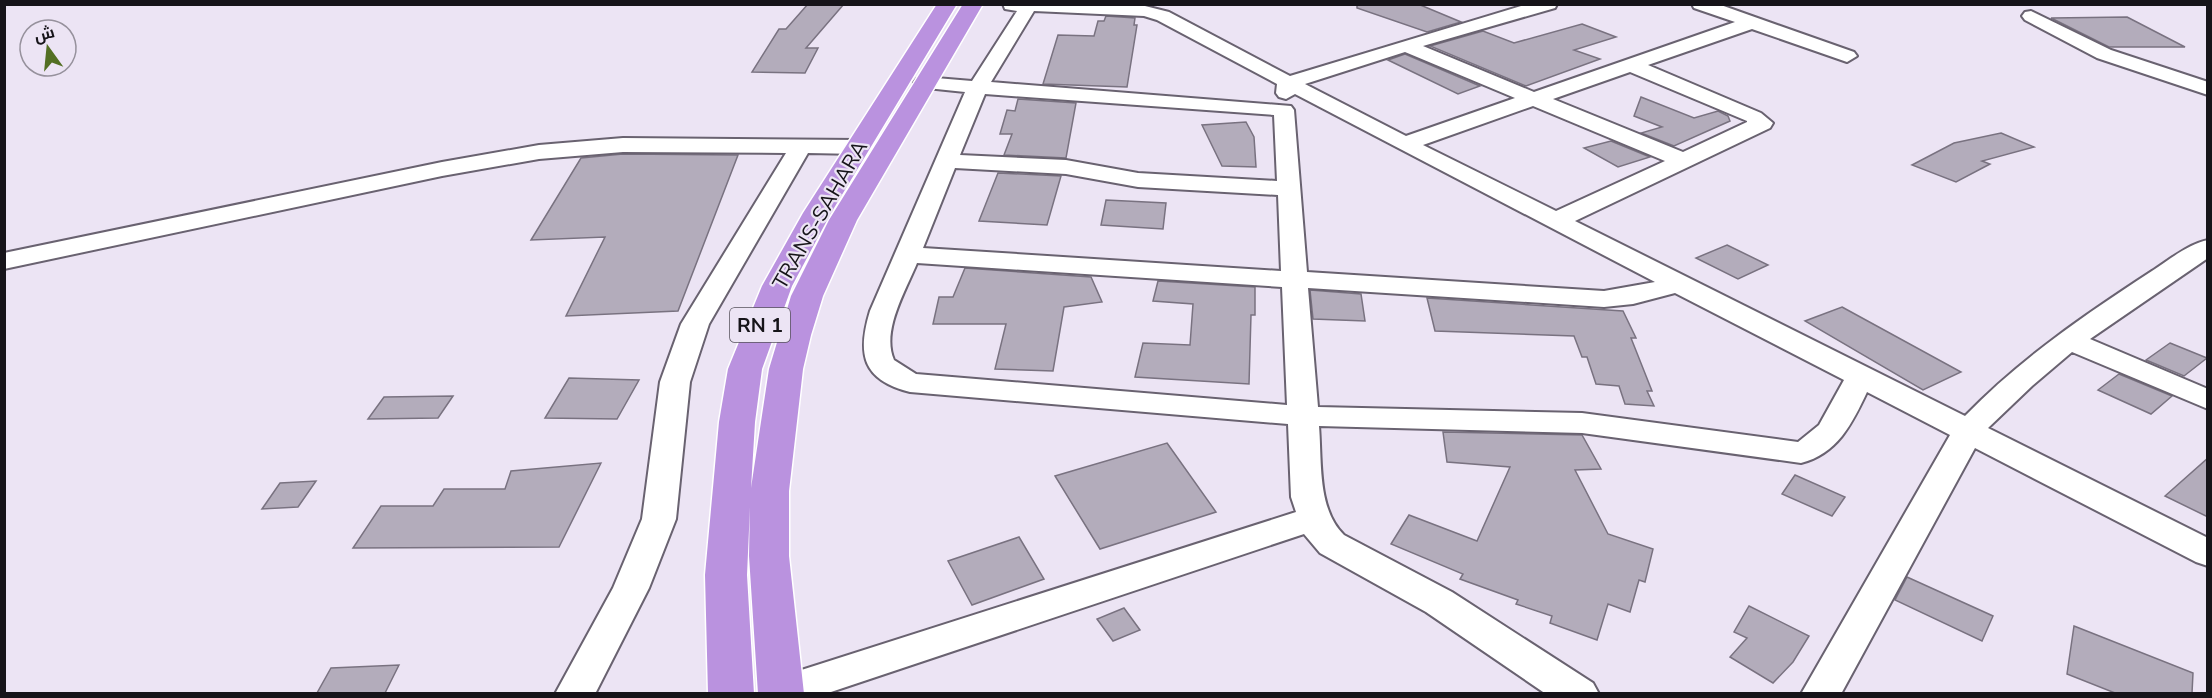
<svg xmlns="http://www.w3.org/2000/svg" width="2212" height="698" viewBox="0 0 2212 698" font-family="'Nunito Sans',Cairo,sans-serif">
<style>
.building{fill:#b3acbb;stroke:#797280;stroke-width:1.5}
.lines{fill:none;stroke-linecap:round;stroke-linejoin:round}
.street-casing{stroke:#696270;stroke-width:4}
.highway-casing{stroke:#fff;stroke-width:3}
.street{fill:#fff;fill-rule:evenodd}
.highway{fill:#ba92df;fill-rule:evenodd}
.labels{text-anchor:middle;stroke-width:4.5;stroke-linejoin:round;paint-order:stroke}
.shield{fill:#ece4f4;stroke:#56525b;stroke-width:1.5}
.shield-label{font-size:20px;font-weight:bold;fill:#161419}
.street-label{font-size:21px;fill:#161419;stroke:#ece4f4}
</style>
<rect width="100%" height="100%" fill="#ece4f4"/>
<!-- building -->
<g class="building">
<path d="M 808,4 L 844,4 L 806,48 L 818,48 L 805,73 L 752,72 L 779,29 L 786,29 Z"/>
<path d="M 1357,4 L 1418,4 L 1461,22 L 1427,32 L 1357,8 Z"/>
<path d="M 1106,16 L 1135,18 L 1134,25 L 1137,25 L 1127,87 L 1043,84 L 1058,35 L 1094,36 L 1098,21 L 1104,21 Z"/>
<path d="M 2127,17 L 2185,47 L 2109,47 L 2051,18 Z"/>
<path d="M 1582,24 L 1616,37 L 1574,50 L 1600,59 L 1526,86 L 1430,46 L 1483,31 L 1514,43 Z"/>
<path d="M 1405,54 L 1480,86 L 1458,94 L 1388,60 Z"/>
<path d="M 1641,97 L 1694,118 L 1718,111 L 1728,116 L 1730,121 L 1674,146 L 1641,133 L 1662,127 L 1634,116 Z"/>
<path d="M 1018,99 L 1076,103 L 1066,158 L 1004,155 L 1012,134 L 1000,134 L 1007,110 L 1015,111 Z"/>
<path d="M 1246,122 L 1254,137 L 1256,167 L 1222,166 L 1202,125 Z"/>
<path d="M 2001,133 L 2034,147 L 1982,161 L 1990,164 L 1956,182 L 1912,165 L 1954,143 Z"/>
<path d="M 1611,141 L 1650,157 L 1618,167 L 1584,148 Z"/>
<path d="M 623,154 L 738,155 L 678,311 L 566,316 L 605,237 L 531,240 L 581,158 Z"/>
<path d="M 998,173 L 1061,176 L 1047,225 L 979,221 Z"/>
<path d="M 1106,200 L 1166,203 L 1163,229 L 1101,225 Z"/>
<path d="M 1727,245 L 1768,265 L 1738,279 L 1696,258 Z"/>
<path d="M 965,268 L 1091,277 L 1102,302 L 1064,307 L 1053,371 L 995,369 L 1006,324 L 933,324 L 939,297 L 953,297 Z"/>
<path d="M 1158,281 L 1255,287 L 1255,315 L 1251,315 L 1249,384 L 1135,377 L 1143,343 L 1190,345 L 1193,304 L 1153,301 Z"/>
<path d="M 1310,290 L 1361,294 L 1365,321 L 1313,319 Z"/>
<path d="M 1427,298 L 1623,311 L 1636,338 L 1631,338 L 1652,391 L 1647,391 L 1654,406 L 1625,404 L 1619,386 L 1596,384 L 1587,357 L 1582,357 L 1574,336 L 1435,331 Z"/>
<path d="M 1842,307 L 1961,372 L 1923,390 L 1805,321 Z"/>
<path d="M 2170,343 L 2207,358 L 2184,376 L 2146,360 Z"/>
<path d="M 2119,374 L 2172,396 L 2151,414 L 2098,390 Z"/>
<path d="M 569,378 L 639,380 L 617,419 L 545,418 Z"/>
<path d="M 453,396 L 438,418 L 368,419 L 384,397 Z"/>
<path d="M 1443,432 L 1582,435 L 1601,469 L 1575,470 L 1608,534 L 1653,549 L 1645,582 L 1639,580 L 1630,612 L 1608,604 L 1597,640 L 1550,623 L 1552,616 L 1516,604 L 1518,600 L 1460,579 L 1463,574 L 1391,544 L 1409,515 L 1477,541 L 1510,467 L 1447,462 Z"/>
<path d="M 1167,443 L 1216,512 L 1100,549 L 1055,476 Z"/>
<path d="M 2208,458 L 2208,517 L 2165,496 Z"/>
<path d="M 601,463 L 559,547 L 353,548 L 381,506 L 433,506 L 444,489 L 505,489 L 511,471 Z"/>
<path d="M 1795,475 L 1845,497 L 1832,516 L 1782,494 Z"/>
<path d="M 316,481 L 298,507 L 262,509 L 280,483 Z"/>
<path d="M 1019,537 L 1044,579 L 972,605 L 948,561 Z"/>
<path d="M 1907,577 L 1993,616 L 1982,641 L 1895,600 Z"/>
<path d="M 1749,606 L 1809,636 L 1793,662 L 1773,683 L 1730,657 L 1747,638 L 1734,632 Z"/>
<path d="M 1124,608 L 1140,630 L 1113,641 L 1097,619 Z"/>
<path d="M 2074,626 L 2193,673 L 2192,693 L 2115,693 L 2067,674 Z"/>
<path d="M 399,665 L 385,693 L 317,693 L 331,668 Z"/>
</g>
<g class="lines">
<!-- street casing -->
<g class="street-casing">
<g id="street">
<path d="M 1003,4 L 1145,6 L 1169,12 L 1290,76 L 1528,4 L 1557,4 L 1555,8 L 1423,46 L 1534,92 L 1735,22 L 1694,8 L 1692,4 L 1718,4 L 1854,52 L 1857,56 L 1847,62 L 1752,29 L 1648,65 L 1761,113 L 1773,123 L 1770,128 L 1575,221 L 1965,416 C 2020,359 2086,314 2152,271 C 2169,260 2188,244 2208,240 L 2208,258 L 2090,339 L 2208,389 L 2208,409 L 2072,352 L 2032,386 L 1988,428 L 2208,538 L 2208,566 L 2196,562 L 1975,448 L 1841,694 L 1801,694 L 1950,435 L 1867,392 C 1852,424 1837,454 1801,463 L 1582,433 L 1319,426 C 1322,461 1317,509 1344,535 L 1452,592 L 1593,683 L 1599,694 L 1546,694 L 1426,612 L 1320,553 L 1304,534 L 825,694 L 762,694 L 767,681 L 1296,512 L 1291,497 L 1288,424 L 910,392 C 862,380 857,354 870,311 L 965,92 L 917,87 L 914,83 L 917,79 L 924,77 L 972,81 L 1017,11 L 1005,9 ZM 1034,11 L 1144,16 L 1157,20 L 1277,84 L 1276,93 L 1279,97 L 1286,99 L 1295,94 L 1655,282 L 1604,291 L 1307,272 L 1294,110 L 1291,106 L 991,82 ZM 1405,52 L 1515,98 L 1406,136 L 1305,84 ZM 1630,72 L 1747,121 L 1747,122 L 1683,152 L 1553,99 ZM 985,94 L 1274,115 L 1277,181 L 1138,173 L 1066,160 L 960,155 ZM 1533,106 L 1665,161 L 1556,211 L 1423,145 ZM 955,168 L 1066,174 L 1138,187 L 1278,195 L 1281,271 L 923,248 ZM 917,263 L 1282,287 L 1287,405 L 916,374 L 894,360 C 881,331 906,290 917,263 ZM 1308,288 L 1604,307 L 1633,304 L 1675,293 L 1844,380 L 1819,425 L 1798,442 L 1582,413 L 1318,407 Z"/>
<path d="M 2031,11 L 2111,50 L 2208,82 L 2208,95 L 2097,58 L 2025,20 L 2022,16 L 2025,12 Z"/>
<path d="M 623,138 L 859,140 L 867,142 L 870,147 L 867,152 L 859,154 L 808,153 L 709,324 L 690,382 L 676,519 L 649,588 L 595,694 L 555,694 L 613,588 L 642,519 L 660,382 L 681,324 L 786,153 L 623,152 L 539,159 L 442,176 L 4,269 L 4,253 L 442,162 L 539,145 Z"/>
</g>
</g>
<!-- highway casing -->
<g class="highway-casing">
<path id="highway" d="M 937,4 L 957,4 L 831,213 L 792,286 L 762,369 L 755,422 L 751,488 L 769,369 L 791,296 L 829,220 L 963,4 L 983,4 L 857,220 L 823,296 L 811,335 L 803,369 L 789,491 L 789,556 L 804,694 L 758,694 L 749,556 L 750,507 L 747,575 L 754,694 L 708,694 L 705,575 L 719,422 L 728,369 L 762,286 L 803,213 Z"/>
</g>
<!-- street -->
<use href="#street" class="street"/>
<!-- highway -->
<use href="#highway" class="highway"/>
</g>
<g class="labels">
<!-- shield labels -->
<rect class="shield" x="730" y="308" width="60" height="34" rx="4.5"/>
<g class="shield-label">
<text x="760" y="332">RN 1</text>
</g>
<!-- street labels -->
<g class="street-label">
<text transform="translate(820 215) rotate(-60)" y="7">TRANS-SAHARA</text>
</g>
</g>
<!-- border -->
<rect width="2212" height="698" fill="none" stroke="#161419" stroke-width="12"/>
<!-- north arrow -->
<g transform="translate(48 48) rotate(345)"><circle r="28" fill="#ece4f4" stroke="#96919c" stroke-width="1.5"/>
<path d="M0-4.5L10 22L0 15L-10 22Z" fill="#536f23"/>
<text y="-9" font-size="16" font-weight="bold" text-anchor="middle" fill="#161419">ش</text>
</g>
</svg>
